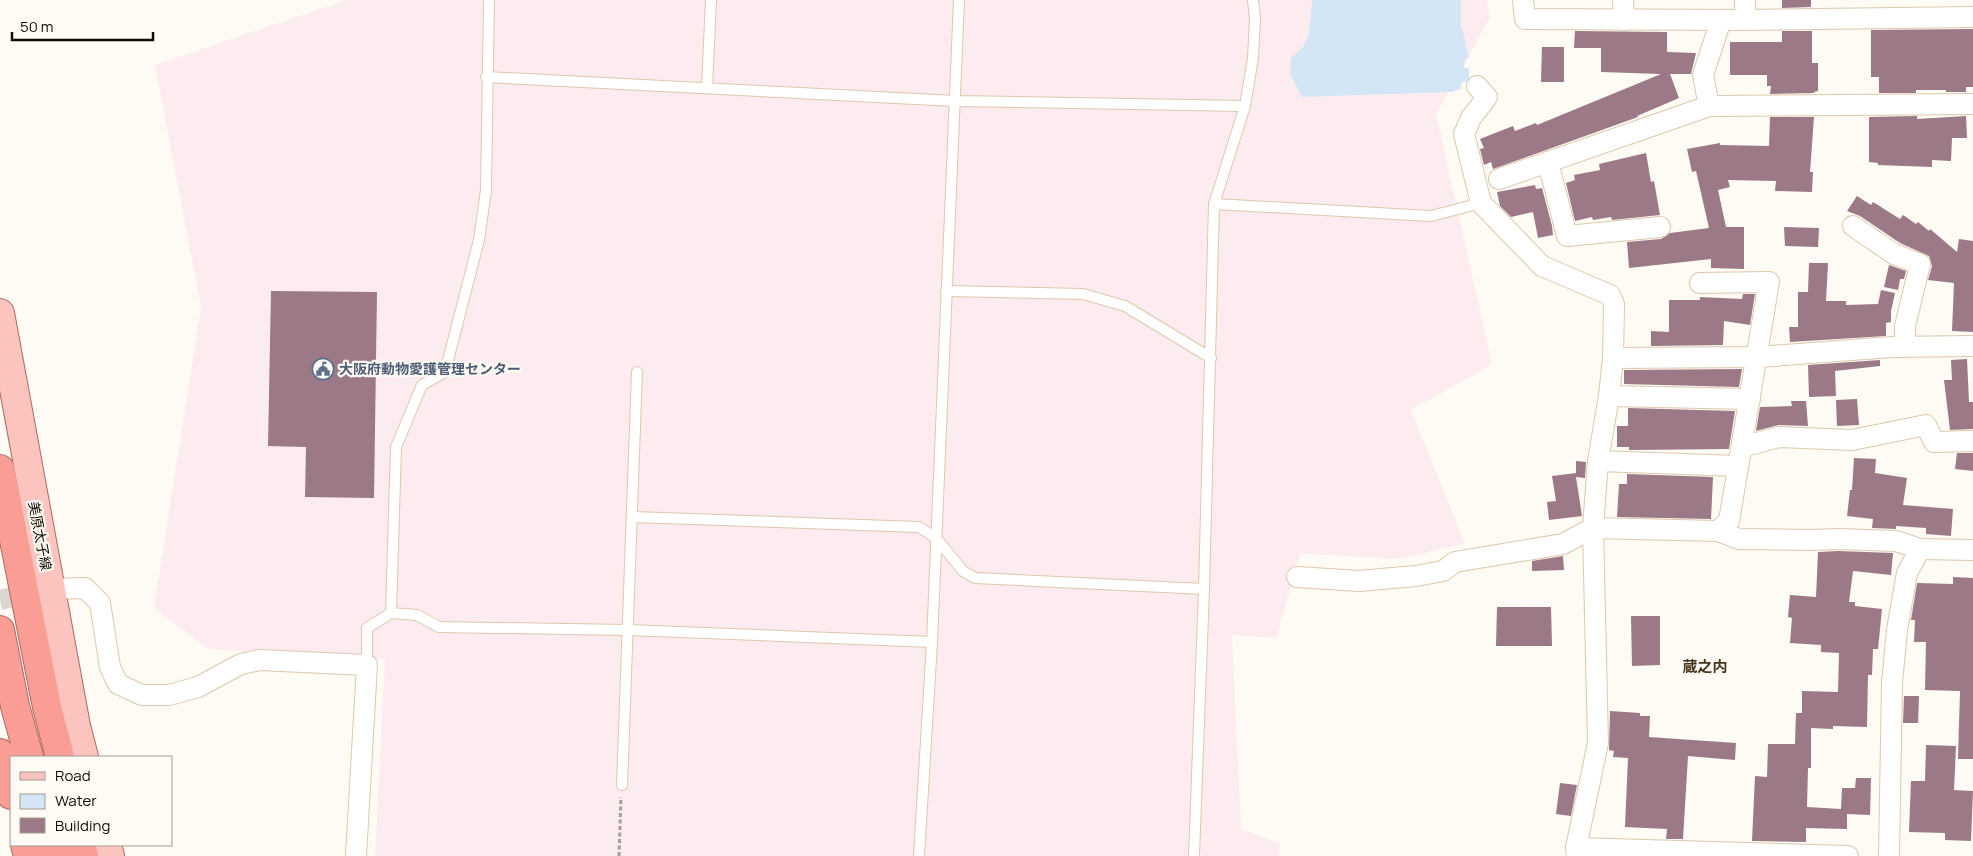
<svg xmlns="http://www.w3.org/2000/svg" width="1973" height="856" viewBox="0 0 1973 856" font-family="Manrope,'Noto Sans JP',sans-serif">
<style>
.commercial{fill:#fdecef}
.water{fill:#d4e6f6}
.building{fill:#9b7986}
.lines{fill:none;stroke-linecap:round;stroke-linejoin:round}
.street-tunnel{stroke:#dbd6d0;stroke-width:20;stroke-dasharray:20 10;stroke-linecap:butt}
.lane-casing{stroke:#ddc8ab;stroke-width:12}
.street-casing{stroke:#ddc8ab;stroke-width:22}
.primary-casing{stroke:#a96a61;stroke-width:30}
.highway-casing{stroke:#a96a61;stroke-width:30}
.path{stroke:#a39e96;stroke-width:3;stroke-dasharray:4 2.5;stroke-linecap:butt}
.lane{stroke:#fff;stroke-width:10}
.street{stroke:#fff;stroke-width:20}
.primary{stroke:#fcc4bf;stroke-width:28}
.highway{stroke:#fa9d94;stroke-width:28}
.labels{text-anchor:middle;stroke-width:4.5;stroke-linejoin:round;paint-order:stroke}
.service-label{font-size:14px;font-weight:bold;fill:#4e5e75;stroke:#fefaf4;text-anchor:start}
.street-label{font-size:14px;fill:#130c03;stroke:#fefaf4}
.neighbourhood-label{font-size:15px;font-weight:bold;fill:#45351c;stroke:#fefaf4}
</style>
<rect width="100%" height="100%" fill="#fefaf4"/>
<!-- commercial -->
<path class="commercial" d="M 348,0 L 1487,0 L 1490,18 L 1436,114 L 1492,364 L 1411,410 L 1465,544 L 1396,559 L 1300,553 L 1276,638 L 1232,635 L 1241,829 L 1280,843 L 1279,856 L 375,856 L 385,659 L 209,649 L 154,608 L 201,307 L 155,65 Z"/>
<!-- water -->
<path class="water" d="M 1312,0 L 1461,0 L 1461,24 L 1469,58 L 1465,58 L 1464,68 L 1469,68 L 1469,81 L 1462,82 L 1460,89 L 1452,92 L 1302,97 L 1290,74 L 1291,58 L 1303,47 L 1309,34 Z"/>
<!-- building -->
<g class="building">
<path d="M 1782,0 L 1811,0 L 1811,7 L 1782,8 Z"/>
<path d="M 1973,29 L 1973,87 L 1966,87 L 1966,92 L 1946,92 L 1946,90 L 1916,90 L 1916,93 L 1879,93 L 1879,77 L 1871,77 L 1871,30 Z"/>
<path d="M 1575,31 L 1667,32 L 1667,52 L 1696,53 L 1691,74 L 1670,74 L 1679,98 L 1637,116 L 1638,117 L 1493,169 L 1491,162 L 1484,165 L 1480,149 L 1484,148 L 1480,139 L 1513,126 L 1515,131 L 1536,123 L 1537,125 L 1661,74 L 1601,72 L 1601,48 L 1574,48 Z"/>
<path d="M 1782,31 L 1812,31 L 1812,63 L 1818,63 L 1818,91 L 1814,92 L 1814,93 L 1770,94 L 1771,86 L 1767,86 L 1767,75 L 1730,75 L 1730,42 L 1782,42 Z"/>
<path d="M 1542,47 L 1564,47 L 1564,82 L 1541,82 Z"/>
<path d="M 1917,116 L 1917,119 L 1966,116 L 1967,138 L 1952,138 L 1951,161 L 1932,160 L 1932,167 L 1878,165 L 1878,163 L 1869,162 L 1869,117 Z"/>
<path d="M 1770,117 L 1814,117 L 1810,172 L 1813,172 L 1812,192 L 1775,191 L 1776,181 L 1728,180 L 1730,187 L 1718,190 L 1726,227 L 1744,227 L 1744,269 L 1711,268 L 1711,259 L 1629,268 L 1627,242 L 1661,239 L 1670,233 L 1709,228 L 1696,171 L 1692,172 L 1687,149 L 1720,143 L 1720,145 L 1769,146 Z"/>
<path d="M 1646,153 L 1651,182 L 1654,181 L 1660,215 L 1612,220 L 1611,217 L 1593,220 L 1592,217 L 1575,221 L 1566,183 L 1575,180 L 1574,175 L 1600,170 L 1599,164 Z"/>
<path d="M 1535,185 L 1536,189 L 1542,188 L 1552,226 L 1553,235 L 1538,238 L 1533,212 L 1511,217 L 1500,206 L 1497,192 Z"/>
<path d="M 1857,196 L 1871,205 L 1873,202 L 1900,219 L 1903,215 L 1916,224 L 1918,222 L 1929,231 L 1930,229 L 1957,252 L 1959,239 L 1973,241 L 1973,332 L 1952,331 L 1954,283 L 1928,280 L 1932,266 L 1929,256 L 1900,243 L 1860,216 L 1847,211 Z"/>
<path d="M 1784,227 L 1819,228 L 1818,247 L 1785,246 Z"/>
<path d="M 1809,263 L 1828,263 L 1826,301 L 1846,301 L 1846,305 L 1878,304 L 1881,290 L 1895,293 L 1891,311 L 1891,322 L 1886,323 L 1886,336 L 1790,342 L 1789,327 L 1798,327 L 1798,292 L 1808,292 Z"/>
<path d="M 1889,265 L 1906,271 L 1904,279 L 1900,279 L 1898,290 L 1884,287 Z"/>
<path d="M 271,291 L 377,292 L 374,498 L 305,497 L 306,447 L 268,446 Z"/>
<path d="M 1743,294 L 1755,294 L 1750,325 L 1724,321 L 1723,345 L 1651,346 L 1651,331 L 1669,332 L 1669,300 L 1700,300 L 1700,297 L 1742,299 Z"/>
<path d="M 1967,359 L 1969,402 L 1973,402 L 1973,429 L 1950,430 L 1944,380 L 1952,380 L 1951,360 Z"/>
<path d="M 1880,360 L 1880,366 L 1835,371 L 1836,396 L 1809,397 L 1808,365 Z"/>
<path d="M 1742,369 L 1739,387 L 1624,384 L 1624,370 Z"/>
<path d="M 1857,399 L 1859,425 L 1837,426 L 1836,400 Z"/>
<path d="M 1791,401 L 1806,401 L 1808,426 L 1779,425 L 1756,431 L 1760,407 L 1792,406 Z"/>
<path d="M 1628,408 L 1735,411 L 1729,449 L 1629,450 L 1629,447 L 1617,447 L 1617,426 L 1628,426 Z"/>
<path d="M 1957,453 L 1973,453 L 1973,471 L 1955,469 Z"/>
<path d="M 1854,458 L 1876,459 L 1875,473 L 1907,478 L 1903,505 L 1953,509 L 1951,536 L 1926,534 L 1926,528 L 1896,526 L 1896,529 L 1872,528 L 1873,519 L 1847,516 L 1850,490 L 1852,490 Z"/>
<path d="M 1576,461 L 1586,462 L 1585,478 L 1576,477 L 1582,516 L 1549,520 L 1547,502 L 1556,501 L 1552,476 L 1576,473 L 1576,475 Z"/>
<path d="M 1627,474 L 1713,477 L 1711,519 L 1617,517 L 1619,484 L 1627,484 Z"/>
<path d="M 1838,551 L 1893,553 L 1891,575 L 1853,571 L 1849,602 L 1855,602 L 1855,606 L 1882,609 L 1878,649 L 1873,649 L 1872,675 L 1868,675 L 1867,727 L 1833,726 L 1833,729 L 1811,728 L 1811,768 L 1808,768 L 1807,807 L 1841,809 L 1842,788 L 1855,788 L 1856,778 L 1871,778 L 1870,815 L 1847,814 L 1847,829 L 1806,828 L 1806,842 L 1752,841 L 1755,776 L 1767,777 L 1768,744 L 1795,744 L 1796,713 L 1802,713 L 1802,691 L 1838,692 L 1839,653 L 1821,652 L 1821,645 L 1790,643 L 1792,618 L 1788,617 L 1790,595 L 1816,597 L 1818,552 Z"/>
<path d="M 1563,556 L 1564,570 L 1532,571 L 1532,561 Z"/>
<path d="M 1953,577 L 1973,578 L 1973,759 L 1958,759 L 1960,691 L 1925,690 L 1926,642 L 1914,642 L 1915,620 L 1911,620 L 1917,583 L 1953,584 Z"/>
<path d="M 1497,607 L 1551,607 L 1552,646 L 1496,646 Z"/>
<path d="M 1631,616 L 1660,616 L 1660,665 L 1632,666 Z"/>
<path d="M 1904,696 L 1919,696 L 1918,723 L 1903,723 Z"/>
<path d="M 1610,711 L 1640,713 L 1640,716 L 1650,716 L 1649,737 L 1736,743 L 1735,760 L 1688,756 L 1683,839 L 1666,839 L 1667,829 L 1625,827 L 1628,758 L 1613,757 L 1614,751 L 1609,750 Z"/>
<path d="M 1926,745 L 1956,746 L 1954,790 L 1973,791 L 1971,841 L 1945,840 L 1945,833 L 1909,832 L 1911,781 L 1925,781 Z"/>
<path d="M 1560,783 L 1577,785 L 1571,816 L 1556,814 Z"/>
</g>
<g class="lines">
<!-- street-tunnel -->
<path class="street-tunnel" d="M 0,600 L 37,592"/>
<!-- lane casing -->
<g class="lane-casing">
<g id="lane">
<path d="M 486,77 L 955,101 L 1245,106"/>
<path d="M 707,87 L 711,0"/>
<path d="M 1214,204 L 1431,216 L 1481,203"/>
<path d="M 946,291 L 1083,294 L 1125,306 L 1211,358"/>
<path d="M 632,517 L 919,527 L 936,538 L 963,571 L 975,578 L 1204,589"/>
<path d="M 391,613 L 396,447 L 422,385 L 445,372 L 479,240 L 486,190 L 489,0"/>
<path d="M 367,665 L 367,628 L 391,613 L 417,615 L 439,627 L 628,630 L 932,642"/>
<path d="M 622,785 L 637,372"/>
<path d="M 919,856 L 932,642 L 959,0"/>
<path d="M 1194,856 L 1204,589 L 1214,204 L 1245,106 L 1253,58 L 1255,19 L 1253,0"/>
</g>
</g>
<!-- street casing -->
<g class="street-casing">
<g id="street">
<path d="M 1523,0 L 1525,19 L 1745,20 L 1973,17"/>
<path d="M 1623,0 L 1624,20"/>
<path d="M 1745,0 L 1745,20"/>
<path d="M 1477,86 L 1487,97 L 1471,118 L 1464,134 L 1481,203 L 1542,266 L 1610,295 L 1614,304 L 1613,358 L 1609,396 L 1598,461 L 1593,528 L 1598,743 L 1576,848 L 1577,856"/>
<path d="M 1709,106 L 1703,75 L 1721,20"/>
<path d="M 1548,162 L 1567,236 L 1660,227"/>
<path d="M 1499,179 L 1709,106 L 1973,104"/>
<path d="M 1853,226 L 1894,254 L 1920,264 L 1905,326 L 1905,347"/>
<path d="M 1700,283 L 1769,282 L 1729,521 L 1718,531"/>
<path d="M 1613,358 L 1758,357 L 1892,347 L 1973,346"/>
<path d="M 1609,396 L 1750,399"/>
<path d="M 1742,447 L 1779,437 L 1852,440 L 1926,425 L 1934,442 L 1973,441"/>
<path d="M 1598,461 L 1738,466"/>
<path d="M 1297,577 L 1359,581 L 1416,576 L 1443,571 L 1455,562 L 1563,544 L 1593,528 L 1718,531 L 1739,539 L 1810,540 L 1838,539 L 1896,541 L 1920,549 L 1973,550"/>
<path d="M 39,591 L 50,589 L 85,588 L 100,603 L 110,667 L 118,684 L 142,695 L 169,695 L 198,687 L 241,664 L 260,660 L 367,665 L 356,856"/>
<path d="M 1576,848 L 1848,856"/>
<path d="M 1889,856 L 1892,683 L 1897,630 L 1907,573 L 1920,549"/>
</g>
</g>
<!-- primary casing -->
<g class="primary-casing">
<g id="primary">
<path d="M 0,313 L 76,726 L 84,757"/>
<path d="M 107,845 L 110,856"/>
</g>
</g>
<!-- highway casing -->
<g class="highway-casing">
<g id="highway">
<path d="M 0,469 L 47,707 L 60,757"/>
<path d="M 0,630 L 15,706 L 29,757"/>
<path d="M 0,753 L 11,795"/>
<path d="M 25,845 L 28,856"/>
<path d="M 53,845 L 57,856"/>
<path d="M 81,845 L 84,856"/>
</g>
</g>
<!-- path -->
<path class="path" d="M 619,856 L 621,797"/>
<!-- lane -->
<use href="#lane" class="lane"/>
<!-- street -->
<use href="#street" class="street"/>
<!-- primary -->
<use href="#primary" class="primary"/>
<!-- highway -->
<use href="#highway" class="highway"/>
</g>
<!-- icons -->
<defs>
<g id="civic-ring" transform="scale(1.125)"><circle r="9.5" fill="#fefaf4" stroke="#5c6f8a" stroke-width="1.5"/><path d="M-.6-6.5H3V-4.5H.6V-3L4-1V1h2V6H-6V1h2V-1L-.6-3ZM-1.2 2.5V6h2.4V2.5Z" fill="#5c6f8a"/></g>
</defs>
<g fill-rule="evenodd">
<use href="#civic-ring" x="323" y="369"/>
</g>
<g class="labels">
<!-- service labels -->
<g class="service-label">
<text x="339" y="374">大阪府動物愛護管理センター</text>
</g>
<!-- street labels -->
<g class="street-label">
<text transform="translate(40 536) rotate(79)" y="5">美原太子線</text>
</g>
<!-- neighbourhood labels -->
<g class="neighbourhood-label">
<text x="1705" y="672">蔵之内</text>
</g>
</g>
<!-- legend -->
<rect x="10" y="756" width="162" height="90" fill="#fefaf4" stroke="#a09b94"/>
<rect x="20" y="772" width="25" height="8" fill="#fcc4bf" stroke="#a09b94"/>
<text x="55" y="781" font-size="15" fill="#130c03">Road</text>
<rect x="20" y="794" width="25" height="15" fill="#d4e6f6" stroke="#a09b94"/>
<text x="55" y="806" font-size="15" fill="#130c03">Water</text>
<rect x="20" y="818" width="25" height="15" fill="#9b7986" stroke="#a09b94"/>
<text x="55" y="831" font-size="15" fill="#130c03">Building</text>
<!-- scale -->
<path d="M12 32v8h141v-8" fill="none" stroke="#130c03" stroke-width="2.5"/>
<text x="20" y="32" font-size="15" fill="#130c03" stroke="#fefaf4" stroke-width="4" paint-order="stroke">50 m</text>
</svg>
